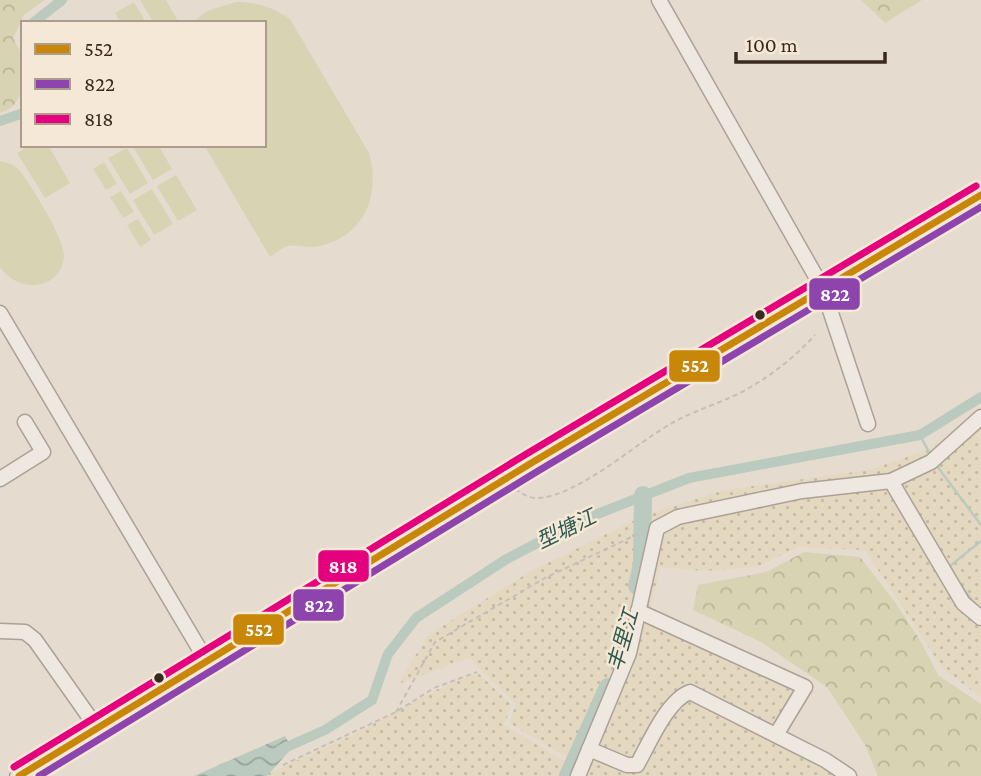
<svg xmlns="http://www.w3.org/2000/svg" width="981" height="776" viewBox="0 0 981 776" font-family="'Crimson Pro','Noto Sans SC',serif">
<style>
.farmland{fill:url(#farmland-dots)}
.forest{fill:url(#forest-crowns)}
.park{fill:#d8d3b2}
.water{fill:url(#water-waves)}
.lines{fill:none;stroke-linecap:round;stroke-linejoin:round}
.stream{stroke:#bacabe;stroke-width:2.5}
.canal{stroke:#bacabe;stroke-width:10}
.river{stroke:#bacabe;stroke-width:18}
.minor-casing{stroke:#aba197;stroke-width:17}
.major-casing{stroke:#90877f;stroke-width:20}
.path{stroke:#c6bfb7;stroke-width:2;stroke-dasharray:5 3.5;stroke-linecap:butt}
.minor{stroke:#eee8e0;stroke-width:14}
.major{stroke:#e5ddd2;stroke-width:18}
.bus-1-casing{stroke:#f6e8d6;stroke-width:12}
.bus-2-casing{stroke:#f6e8d6;stroke-width:12}
.bus-3-casing{stroke:#f6e8d6;stroke-width:12}
.bus-1{stroke:#c88708;stroke-width:7}
.bus-2{stroke:#8e44ad;stroke-width:7}
.bus-3{stroke:#e5007d;stroke-width:7}
.bus-dot{fill:#3a291f;stroke:#f6e8d6;stroke-width:2.5}
.labels{text-anchor:middle;stroke-width:5;stroke-linejoin:round;paint-order:stroke}
.water-label{font-size:21px;font-style:italic;fill:#2f5a51;stroke:#f6e8d6}
.line-badge{stroke:#f6e8d6;stroke-width:2.5}
.badge-label{font-size:19px;text-anchor:middle;font-weight:bold;fill:#fff}
</style>
<defs>
<pattern id="farmland-dots" width="8" height="8" patternUnits="userSpaceOnUse" patternTransform="scale(1.75)"><rect width="8" height="8" fill="#e4d9c0"/><path d="M2 2h.1M6 6h.1" fill="none" stroke="#c4baa5" stroke-width="1.8" stroke-linecap="round"/></pattern>
<pattern id="forest-crowns" width="20" height="18" patternUnits="userSpaceOnUse" patternTransform="scale(1.75)"><rect width="20" height="18" fill="#d8d3b2"/><path d="M2 6a3 3 0 1 1 6 0M12 15a3 3 0 1 1 6 0" fill="none" stroke="#bab599"/></pattern>
<pattern id="water-waves" width="16" height="10" patternUnits="userSpaceOnUse" patternTransform="scale(1.75)"><rect width="16" height="10" fill="#bacabe"/><path d="M0 5q4-4 8 0t8 0" fill="none" stroke="#98a49a"/></pattern>
</defs>
<rect width="100%" height="100%" fill="#e5dccf"/>
<!-- farmland -->
<g class="farmland">
<path d="M 981,407 L 981,697 L 943,669 L 865,550 L 798,547 L 757,567 L 704,571 L 660,567 L 649,615 L 806,680 L 778,729 L 690,685 L 667,696 L 634,763 L 576,742 L 568,758 L 509,723 L 516,704 L 469,658 L 398,684 L 428,635 L 531,571 L 643,516 L 723,490 L 869,470 L 932,448 Z"/>
<path d="M 478,673 L 512,705 L 504,725 L 567,763 L 560,776 L 263,776 L 353,735 L 436,690 Z"/>
<path d="M 689,698 L 842,776 L 582,776 L 591,752 L 627,769 L 680,702 Z"/>
</g>
<!-- forest -->
<g class="forest">
<path d="M 0,0 L 45,0 L 24,15 L 13,38 C 16,44 21,52 23,58 C 27,81 23,106 0,113 Z"/>
<path d="M 861,0 L 922,0 L 885,23 Z"/>
<path d="M 804,552 L 860,557 L 895,602 L 920,640 L 938,675 L 981,704 L 981,776 L 878,776 L 865,745 L 827,687 L 761,642 L 693,610 L 698,585 L 766,572 Z"/>
</g>
<!-- park -->
<g class="park">
<path d="M 140,0 L 166,0 L 179,23 L 154,23 Z"/>
<path d="M 134,2 L 146,23 L 121,23 L 115,13 Z"/>
<path d="M 236,2 C 257,2 273,7 290,19 L 369,153 C 381,194 365,236 320,246 C 310,249 297,244 288,246 C 282,247 275,254 270,257 L 204,145 L 264,145 L 264,23 L 192,23 L 207,11 Z"/>
<path d="M 30,145 L 48,145 L 70,183 L 45,198 L 17,153 Z"/>
<path d="M 132,145 L 158,145 L 172,169 L 153,180 Z"/>
<path d="M 127,148 L 148,183 L 130,194 L 108,158 Z"/>
<path d="M 0,161 C 7,162 14,164 19,170 C 30,183 65,240 64,256 C 61,291 18,294 0,267 Z"/>
<path d="M 104,162 L 117,184 L 106,190 L 93,169 Z"/>
<path d="M 176,175 L 197,210 L 178,221 L 157,186 Z"/>
<path d="M 152,189 L 173,224 L 154,235 L 133,200 Z"/>
<path d="M 121,191 L 134,212 L 123,218 L 110,197 Z"/>
<path d="M 138,219 L 151,240 L 140,247 L 127,225 Z"/>
</g>
<!-- water -->
<path class="water" d="M 285,736 L 292,748 L 267,776 L 194,776 Z"/>
<g class="lines">
<!-- stream -->
<g class="stream">
<path d="M 920,435 L 930,454"/>
<path d="M 937,466 L 981,525"/>
<path d="M 951,569 L 950,566 L 981,541"/>
<path d="M 959,583 L 974,603"/>
</g>
<!-- canal -->
<g class="canal">
<path d="M 33,23 L 62,0"/>
<path d="M 0,121 L 23,113"/>
<path d="M 280,750 L 325,730 L 372,700 L 388,654 L 416,618 L 505,560 L 577,522 L 689,478 L 920,435 L 981,397"/>
</g>
<!-- river -->
<g class="river">
<path d="M 637,586 L 642,564 L 643,495"/>
<path d="M 568,776 L 608,687"/>
</g>
<!-- minor casing -->
<g class="minor-casing">
<g id="minor">
<path d="M 659,0 L 823,289 L 868,424"/>
<path d="M 0,313 L 206,660"/>
<path d="M 0,479 L 43,452 L 25,422"/>
<path d="M 891,481 L 963,603 L 981,618"/>
<path d="M 638,611 L 805,687 L 776,735"/>
<path d="M 0,631 L 25,632 L 35,640 L 97,728"/>
<path d="M 589,749 L 627,765 L 637,765 C 649,744 667,700 690,692 L 825,760 L 849,776"/>
<path d="M 578,776 L 629,653 L 657,528 L 678,517 L 802,491 L 891,481 L 931,462 L 981,417"/>
</g>
</g>
<!-- major casing -->
<g class="major-casing">
<path id="major" d="M 19,776 L 533,462 L 981,195"/>
</g>
<!-- path -->
<g class="path">
<path d="M 515,489 C 523,494 529,499 539,498 C 580,495 637,442 674,422 C 694,411 717,404 738,394 C 767,379 793,359 815,335"/>
<path d="M 396,712 L 435,642 L 545,578 L 642,532"/>
<path d="M 283,765 L 396,712 L 434,688 L 477,672"/>
</g>
<!-- minor -->
<use href="#minor" class="minor"/>
<!-- major -->
<use href="#major" class="major"/>
<!-- bus-1 casing -->
<g class="bus-1-casing">
<path id="bus-1" d="M 19,776 L 533,462 L 981,195"/>
</g>
<!-- bus-2 casing -->
<g class="bus-2-casing">
<path id="bus-2" d="M 39,776 L 538,471 L 981,207"/>
</g>
<!-- bus-3 casing -->
<g class="bus-3-casing">
<path id="bus-3" d="M 14,767 L 528,453 L 976,186"/>
</g>
<!-- bus-1 -->
<use href="#bus-1" class="bus-1"/>
<!-- bus-2 -->
<use href="#bus-2" class="bus-2"/>
<!-- bus-3 -->
<use href="#bus-3" class="bus-3"/>
</g>
<!-- markers -->
<g class="bus-dot">
<circle cx="760" cy="315" r="6"/>
<circle cx="159" cy="678" r="6"/>
</g>
<g class="labels">
<!-- water labels -->
<g class="water-label">
<text transform="translate(566 529) rotate(-26)" y="7">型塘江</text>
<text transform="translate(623 640) rotate(-74)" y="7">丰里江</text>
</g>
</g>
<g class="line-badge">
<rect x="808" y="277" width="53" height="34" rx="7" fill="#8e44ad"/>
<rect x="668" y="349" width="53" height="34" rx="7" fill="#c88708"/>
<rect x="317" y="549" width="53" height="34" rx="7" fill="#e5007d"/>
<rect x="292" y="588" width="53" height="34" rx="7" fill="#8e44ad"/>
<rect x="232" y="613" width="53" height="33" rx="7" fill="#c88708"/>
</g>
<g class="badge-label">
<text x="835" y="301">822</text>
<text x="695" y="372">552</text>
<text x="343" y="573">818</text>
<text x="319" y="612">822</text>
<text x="259" y="636">552</text>
</g>
<!-- legend -->
<rect x="21" y="21" width="245" height="126" fill="#f6e8d6" stroke="#ab9c8d" stroke-width="2"/>
<rect x="35" y="44" width="35" height="10" fill="#c88708" stroke="#ab9c8d" stroke-width="2"/>
<text x="84" y="56" font-size="21" fill="#3a291f">552</text>
<rect x="35" y="79" width="35" height="10" fill="#8e44ad" stroke="#ab9c8d" stroke-width="2"/>
<text x="84" y="91" font-size="21" fill="#3a291f">822</text>
<rect x="35" y="114" width="35" height="10" fill="#e5007d" stroke="#ab9c8d" stroke-width="2"/>
<text x="84" y="126" font-size="21" fill="#3a291f">818</text>
<!-- scale -->
<path d="M736 52v10h149v-10" fill="none" stroke="#3a291f" stroke-width="3.5"/>
<text x="746" y="52" font-size="21" fill="#3a291f" stroke="#f6e8d6" stroke-width="5" paint-order="stroke">100 m</text>
</svg>
